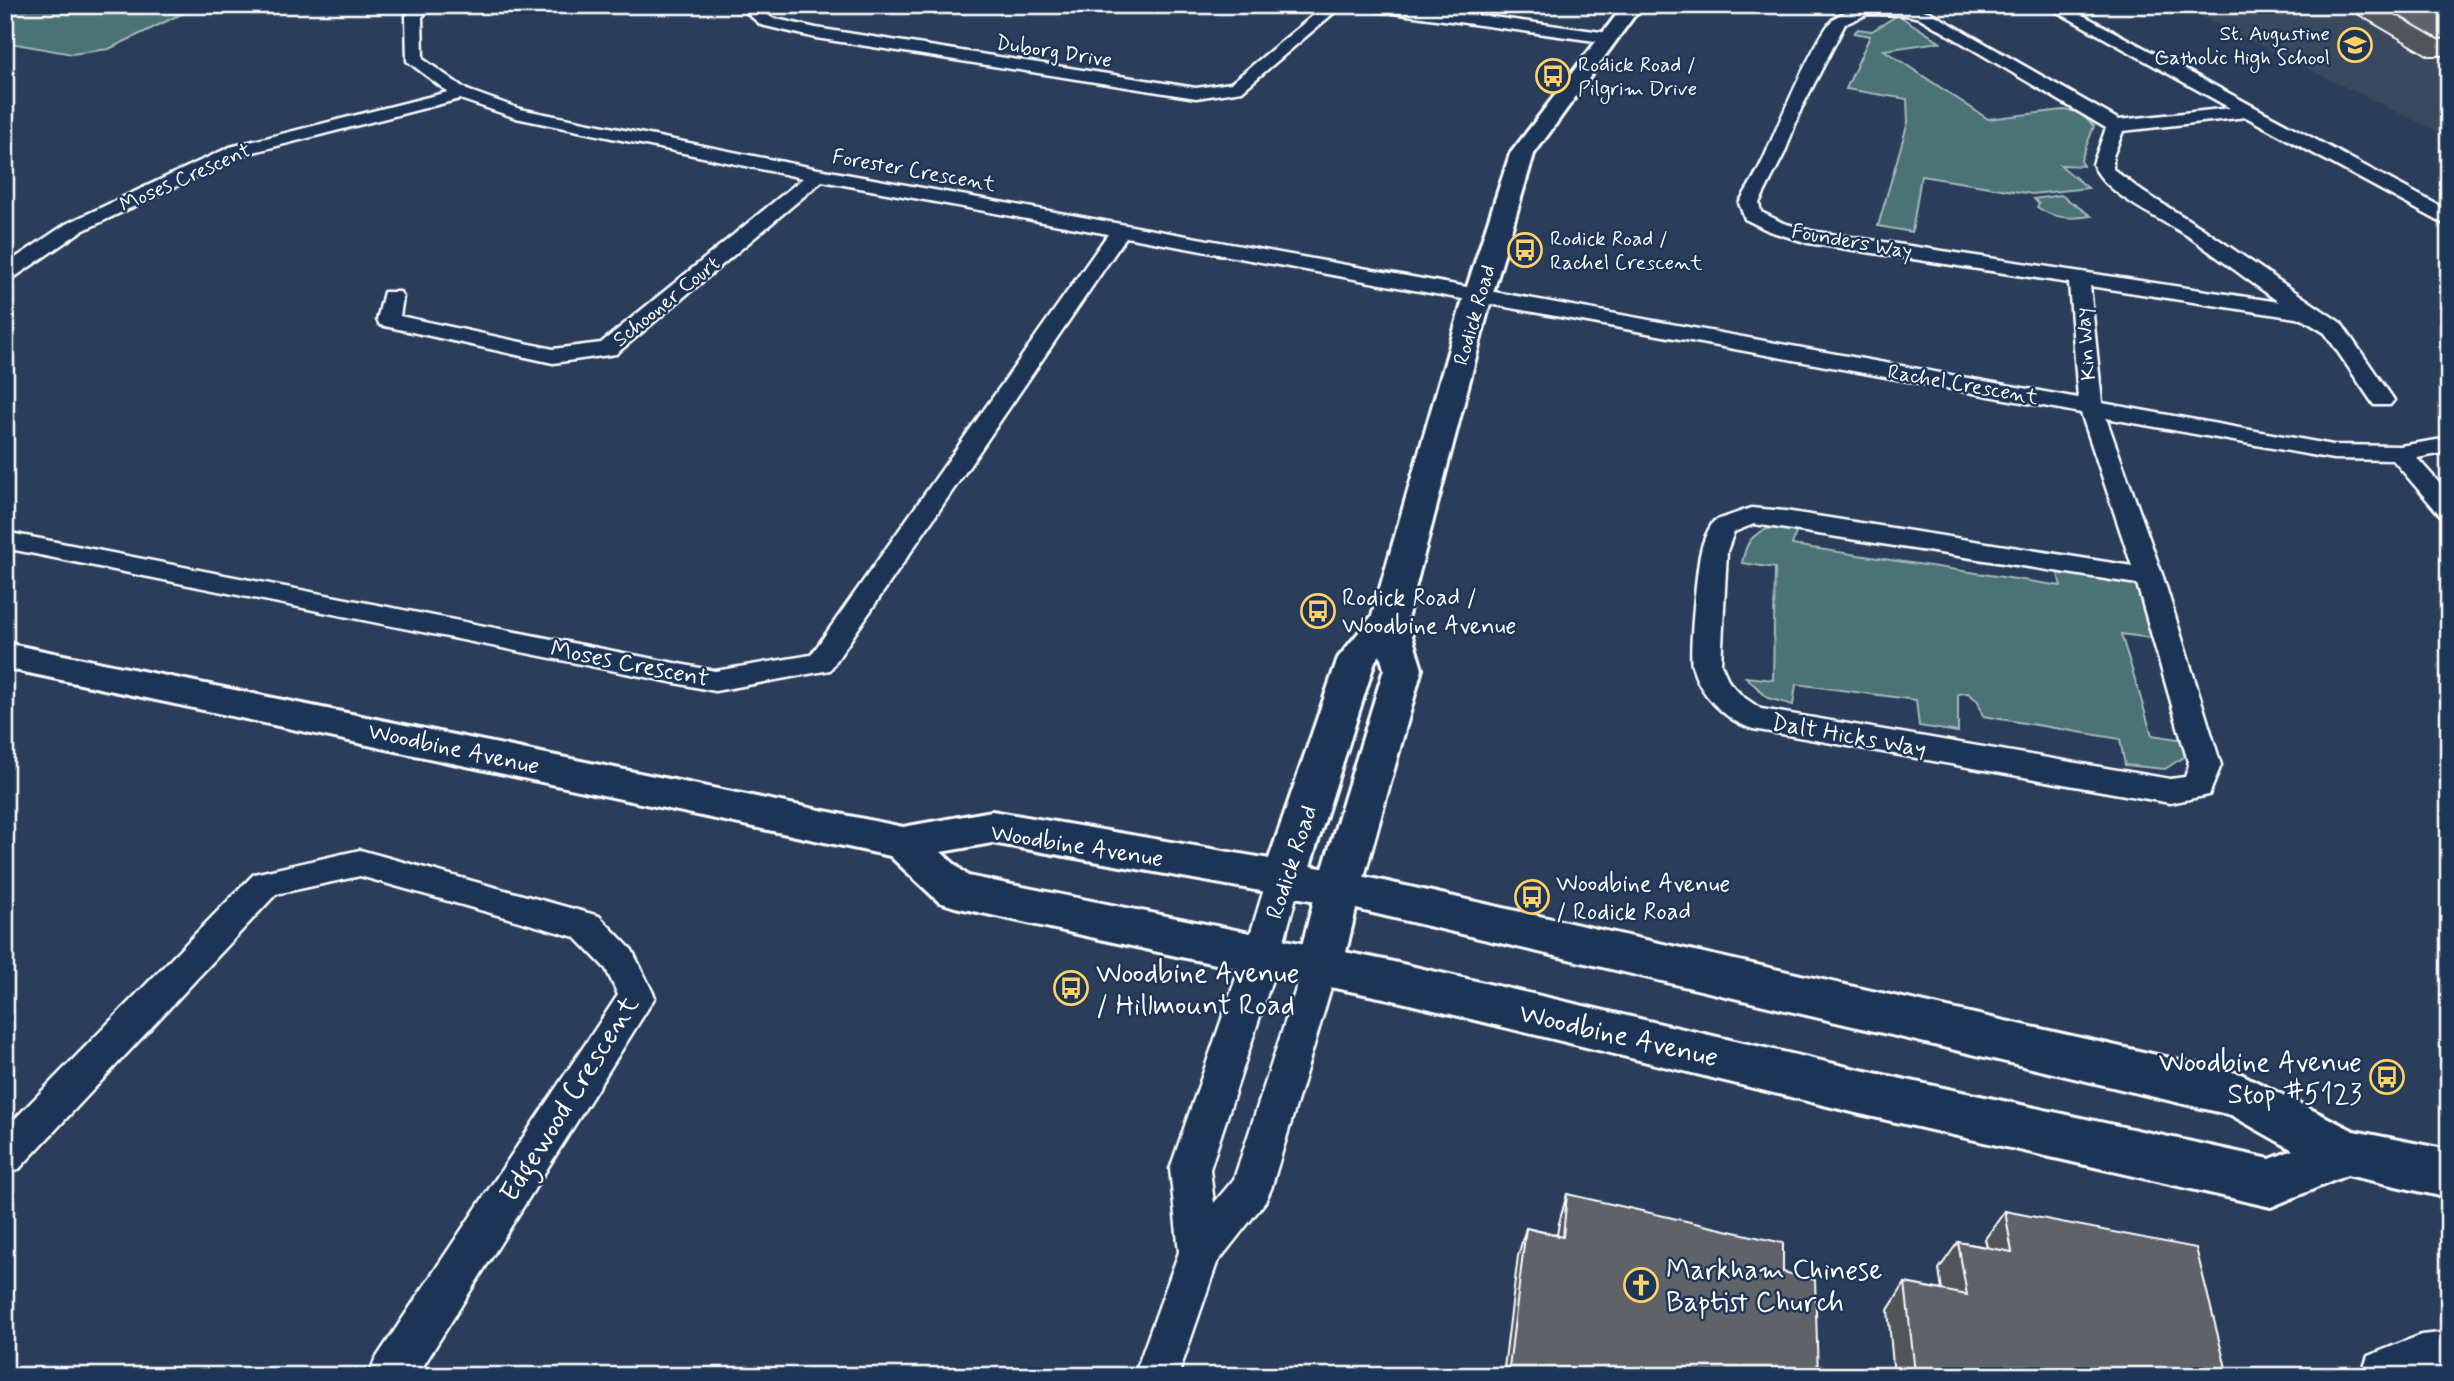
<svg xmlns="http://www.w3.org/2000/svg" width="2454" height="1381" viewBox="0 0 2454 1381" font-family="Mynerve,sans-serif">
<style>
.built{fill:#3a495f}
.green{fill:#4c7274;stroke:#a6b8ba;stroke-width:2}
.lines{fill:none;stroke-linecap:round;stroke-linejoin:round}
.minor-casing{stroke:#fff;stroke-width:5}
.secondary-casing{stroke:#fff;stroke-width:6}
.primary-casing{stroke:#fff;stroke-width:6}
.minor{fill:#1d3557;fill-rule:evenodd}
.secondary{fill:#1d3557;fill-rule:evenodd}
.primary{fill:#1d3557;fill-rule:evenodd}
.wall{fill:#51545a;stroke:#fff;stroke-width:2}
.building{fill:#5e6269;stroke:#fff;stroke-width:2}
.labels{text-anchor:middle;stroke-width:5;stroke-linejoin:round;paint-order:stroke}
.far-poi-label{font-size:21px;fill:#fff;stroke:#1d3557;text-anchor:start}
.far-street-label{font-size:21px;fill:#fff;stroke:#1d3557}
.poi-label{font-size:24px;fill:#fff;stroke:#1d3557;text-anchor:start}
.street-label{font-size:24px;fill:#fff;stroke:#1d3557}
.near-poi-label{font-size:28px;fill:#fff;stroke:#1d3557;text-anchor:start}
.near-street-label{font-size:28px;fill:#fff;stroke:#1d3557}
</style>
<rect width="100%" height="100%" fill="#2a3e5b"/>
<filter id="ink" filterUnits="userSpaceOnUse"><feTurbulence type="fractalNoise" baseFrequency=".0143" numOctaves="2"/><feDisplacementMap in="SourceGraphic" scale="14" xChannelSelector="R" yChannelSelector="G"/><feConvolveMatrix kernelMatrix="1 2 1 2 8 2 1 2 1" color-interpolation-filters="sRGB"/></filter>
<g filter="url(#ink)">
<!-- built -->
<path class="built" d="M 2178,5 L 2449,5 L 2449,137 L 2343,86 Z"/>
<!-- green -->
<g class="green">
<path d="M 5,5 L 200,5 L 109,49 L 72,54 L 5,42 Z"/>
<path d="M 1898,15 L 1940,42 L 1884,50 L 1988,119 L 2063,110 L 2079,112 L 2094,126 L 2081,160 L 2083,166 L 2060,165 L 2088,188 L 2032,194 L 1921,176 L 1912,232 L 1878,226 L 1908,122 L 1907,99 L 1846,89 L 1870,36 L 1854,33 L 1858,29 L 1872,31 Z"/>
<path d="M 2061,195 L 2091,216 C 2071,219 2054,219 2037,207 L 2039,204 L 2034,199 Z"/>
<path d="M 1770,528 L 1797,529 L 1792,545 L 2061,586 L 2056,567 L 2139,584 L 2158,639 L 2121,634 L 2152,735 L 2191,741 L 2188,754 L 2165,769 L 2125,765 L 2120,739 L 1983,716 L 1978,701 L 1968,693 L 1958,694 L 1958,732 L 1919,726 L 1916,700 L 1796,684 L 1793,705 L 1768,698 L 1746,677 L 1773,680 L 1775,568 L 1742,563 C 1746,543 1750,535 1770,528 Z"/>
</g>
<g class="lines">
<!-- minor casing -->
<g class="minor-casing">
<g id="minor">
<path d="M 417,5 L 433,5 L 422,17 L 423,59 L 467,90 L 520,109 L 818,169 L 2078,398 L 2069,283 L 1808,243 L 1769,231 L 1745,219 L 1739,203 C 1749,186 1760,169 1767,151 C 1777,128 1819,27 1836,17 C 1865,0 1900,4 1930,12 L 2119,120 L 2230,108 L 2045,5 L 2064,5 L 2449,211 L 2449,225 L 2442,223 L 2246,117 L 2123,131 L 2113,156 L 2113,169 L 2143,192 L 2202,228 L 2341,323 L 2394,400 L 2390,405 L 2374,405 L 2325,333 L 2302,319 L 2090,286 L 2102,403 L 2333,445 L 2400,446 L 2449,438 L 2449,452 L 2417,458 L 2449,494 L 2449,518 L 2440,515 L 2393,460 L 2333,459 L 2106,418 L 2163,577 L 2221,765 L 2209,795 L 2170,803 L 1753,729 C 1726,721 1698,693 1692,665 C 1689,653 1697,565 1701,551 C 1703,541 1708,530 1714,521 L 1751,508 L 1785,511 L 2132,566 L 2081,413 L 1126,237 L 830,670 L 715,691 L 5,548 L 5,532 L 715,671 L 811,655 L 1108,234 L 822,181 L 616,354 L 553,363 L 380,325 L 377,320 L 384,292 L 400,292 L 403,297 L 400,316 L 553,349 L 601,343 L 803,178 L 516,118 L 460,99 L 242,155 L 80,232 L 12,279 L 5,281 L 5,265 L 66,224 L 230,147 L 448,92 L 407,61 L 406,16 ZM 1868,14 L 1906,15 L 1920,18 L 2106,128 L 2093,164 C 2104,195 2164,220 2191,238 C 2220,259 2249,281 2279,302 L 1811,231 L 1783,223 L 1761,212 L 1759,203 L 1785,152 L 1801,109 L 1845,24 ZM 1754,524 L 2137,584 L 2189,765 L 2185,777 L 2170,779 L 1761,709 L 1742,696 L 1729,682 L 1721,664 L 1727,551 L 1734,532 Z"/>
<path d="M 738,5 L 755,5 L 772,18 L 816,28 L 1196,88 L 1231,83 L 1326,5 L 1343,5 L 1242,91 L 1196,98 L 816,38 L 761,25 Z"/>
<path d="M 1364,5 L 1406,5 L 1609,33 L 1617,38 L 1609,43 L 1371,10 Z"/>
<path d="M 360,850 L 599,916 L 632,950 L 655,997 L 417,1376 L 369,1376 L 375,1360 L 618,995 L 606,969 L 575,937 L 360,876 L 276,894 L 19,1169 L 5,1174 L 5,1129 L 254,874 Z"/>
<path d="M 1284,866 L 1296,870 L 1301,879 L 1280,955 L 1210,1169 L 1214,1203 L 1234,1179 L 1307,955 L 1320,951 L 1333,955 L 1338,965 L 1271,1189 L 1265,1202 L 1217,1263 L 1178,1376 L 1134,1376 L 1179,1252 L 1170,1169 L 1244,955 L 1267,879 L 1272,870 Z"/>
<path d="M 2449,1332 L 2449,1376 L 2361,1376 L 2368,1356 L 2421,1335 Z"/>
</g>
</g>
<!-- secondary casing -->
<g class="secondary-casing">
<path id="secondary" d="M 1624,5 L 1648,5 L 1634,16 L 1534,154 L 1492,296 L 1407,619 L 1422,669 L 1361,888 L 1343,965 L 1336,978 L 1320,984 L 1304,978 L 1297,965 L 1317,888 L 1384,669 L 1380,655 L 1375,661 L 1306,879 L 1299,891 L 1284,896 L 1269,891 L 1262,879 L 1338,658 L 1372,616 L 1464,296 L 1510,154 Z"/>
</g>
<!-- primary casing -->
<g class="primary-casing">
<path id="primary" d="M 5,643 L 903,827 L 992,811 L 1339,871 L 2241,1074 L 2354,1131 L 2449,1150 L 2449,1198 L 2347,1175 L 2271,1207 L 1856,1113 L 1389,999 L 1181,957 L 955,907 L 939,902 L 890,856 L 5,668 ZM 992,843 L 1339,905 L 2231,1115 L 2293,1150 L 2270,1159 L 1856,1069 L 1389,961 L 968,876 L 941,852 Z"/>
</g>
<!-- minor -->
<use href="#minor" class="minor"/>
<!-- secondary -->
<use href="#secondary" class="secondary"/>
<!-- primary -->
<use href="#primary" class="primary"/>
</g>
<!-- wall -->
<g class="wall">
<path d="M 2342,5 L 2449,5 L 2449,56 L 2429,56 Z"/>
<path d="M 1567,1194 L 1783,1272 L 1818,1376 L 1503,1376 L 1518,1256 L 1526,1228 L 1557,1235 L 1559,1223 Z"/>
<path d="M 2005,1211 L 2228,1376 L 1894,1376 L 1888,1310 L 1905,1283 L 1942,1290 L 1939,1269 L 1958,1242 L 1987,1247 L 1985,1239 Z"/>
</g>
<!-- building -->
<g class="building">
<path d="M 2380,5 L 2449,5 L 2449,38 L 2438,39 Z"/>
<path d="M 1567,1194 L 1783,1243 L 1783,1272 L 1815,1280 L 1818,1376 L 1508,1376 L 1526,1228 L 1563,1237 Z"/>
<path d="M 2005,1211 L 2196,1248 L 2228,1376 L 1905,1376 L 1915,1373 L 1905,1283 L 1967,1295 L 1958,1242 L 2012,1252 Z"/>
</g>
</g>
<!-- icons -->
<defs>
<g id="school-ring" transform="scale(1.75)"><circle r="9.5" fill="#1d3557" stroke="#ffd166" stroke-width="1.5"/><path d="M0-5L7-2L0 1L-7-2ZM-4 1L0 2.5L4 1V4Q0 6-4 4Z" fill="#ffd166"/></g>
<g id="bus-ring" transform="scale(1.75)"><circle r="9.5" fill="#1d3557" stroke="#ffd166" stroke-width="1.5"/><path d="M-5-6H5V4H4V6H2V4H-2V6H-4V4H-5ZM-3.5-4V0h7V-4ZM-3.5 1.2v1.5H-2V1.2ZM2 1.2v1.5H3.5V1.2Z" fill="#ffd166"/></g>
<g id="church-ring" transform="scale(1.75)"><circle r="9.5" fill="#1d3557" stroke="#ffd166" stroke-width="1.5"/><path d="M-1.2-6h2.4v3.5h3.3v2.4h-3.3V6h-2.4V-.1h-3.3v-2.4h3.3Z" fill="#ffd166"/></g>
</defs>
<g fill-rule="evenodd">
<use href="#school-ring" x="2355" y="45"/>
<use href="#bus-ring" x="1553" y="76"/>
<use href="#bus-ring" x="1525" y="250"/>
<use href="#bus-ring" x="1318" y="611"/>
<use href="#bus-ring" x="1532" y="897"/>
<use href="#bus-ring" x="1071" y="988"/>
<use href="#bus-ring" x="2387" y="1077"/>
<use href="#church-ring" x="1641" y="1285"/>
</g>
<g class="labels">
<!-- far-poi labels -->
<g class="far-poi-label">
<text x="2330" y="40" text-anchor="end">St. Augustine<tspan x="2330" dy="24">Catholic High School</tspan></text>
<text x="1578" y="71">Rodick Road /<tspan x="1578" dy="24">Pilgrim Drive</tspan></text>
<text x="1550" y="245">Rodick Road /<tspan x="1550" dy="24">Rachel Crescent</tspan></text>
</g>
<!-- far-street labels -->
<g class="far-street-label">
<text transform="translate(1054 51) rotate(9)" y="7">Duborg Drive</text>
<text transform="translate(914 170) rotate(10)" y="7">Forester Crescent</text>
<text transform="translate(185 177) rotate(-24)" y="7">Moses Crescent</text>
<text transform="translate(1852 241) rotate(10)" y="7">Founders Way</text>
<text transform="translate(666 301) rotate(-39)" y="7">Schooner Court</text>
<text transform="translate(1474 315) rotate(-74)" y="7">Rodick Road</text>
<text transform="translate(2085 344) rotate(-95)" y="7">Kin Way</text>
<text transform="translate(1963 384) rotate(10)" y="7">Rachel Crescent</text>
</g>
<!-- poi labels -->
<g class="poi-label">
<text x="1342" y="605">Rodick Road /<tspan x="1342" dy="28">Woodbine Avenue</tspan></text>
<text x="1556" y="891">Woodbine Avenue<tspan x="1556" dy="28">/ Rodick Road</tspan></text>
</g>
<!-- street labels -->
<g class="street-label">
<text transform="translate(630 663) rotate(11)" y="8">Moses Crescent</text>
<text transform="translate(1849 735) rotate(10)" y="8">Dalt Hicks Way</text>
<text transform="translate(454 748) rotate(12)" y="8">Woodbine Avenue</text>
<text transform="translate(1077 845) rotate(9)" y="8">Woodbine Avenue</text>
<text transform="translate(1291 862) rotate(-72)" y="8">Rodick Road</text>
</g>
<!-- near-poi labels -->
<g class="near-poi-label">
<text x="1096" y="982">Woodbine Avenue<tspan x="1096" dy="32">/ Hillmount Road</tspan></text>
<text x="2362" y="1071" text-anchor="end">Woodbine Avenue<tspan x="2362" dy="32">Stop #5123</tspan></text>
<text x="1666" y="1279">Markham Chinese<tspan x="1666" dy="32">Baptist Church</tspan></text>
</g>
<!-- near-street labels -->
<g class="near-street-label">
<text transform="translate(1619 1034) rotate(13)" y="10">Woodbine Avenue</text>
<text transform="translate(568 1098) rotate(-58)" y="10">Edgewood Crescent</text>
</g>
</g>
<!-- margin -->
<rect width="2454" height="1381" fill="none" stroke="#1d3557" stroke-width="28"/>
<rect x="14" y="14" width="2426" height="1353" fill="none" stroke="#fff" stroke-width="2.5" filter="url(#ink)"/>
</svg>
